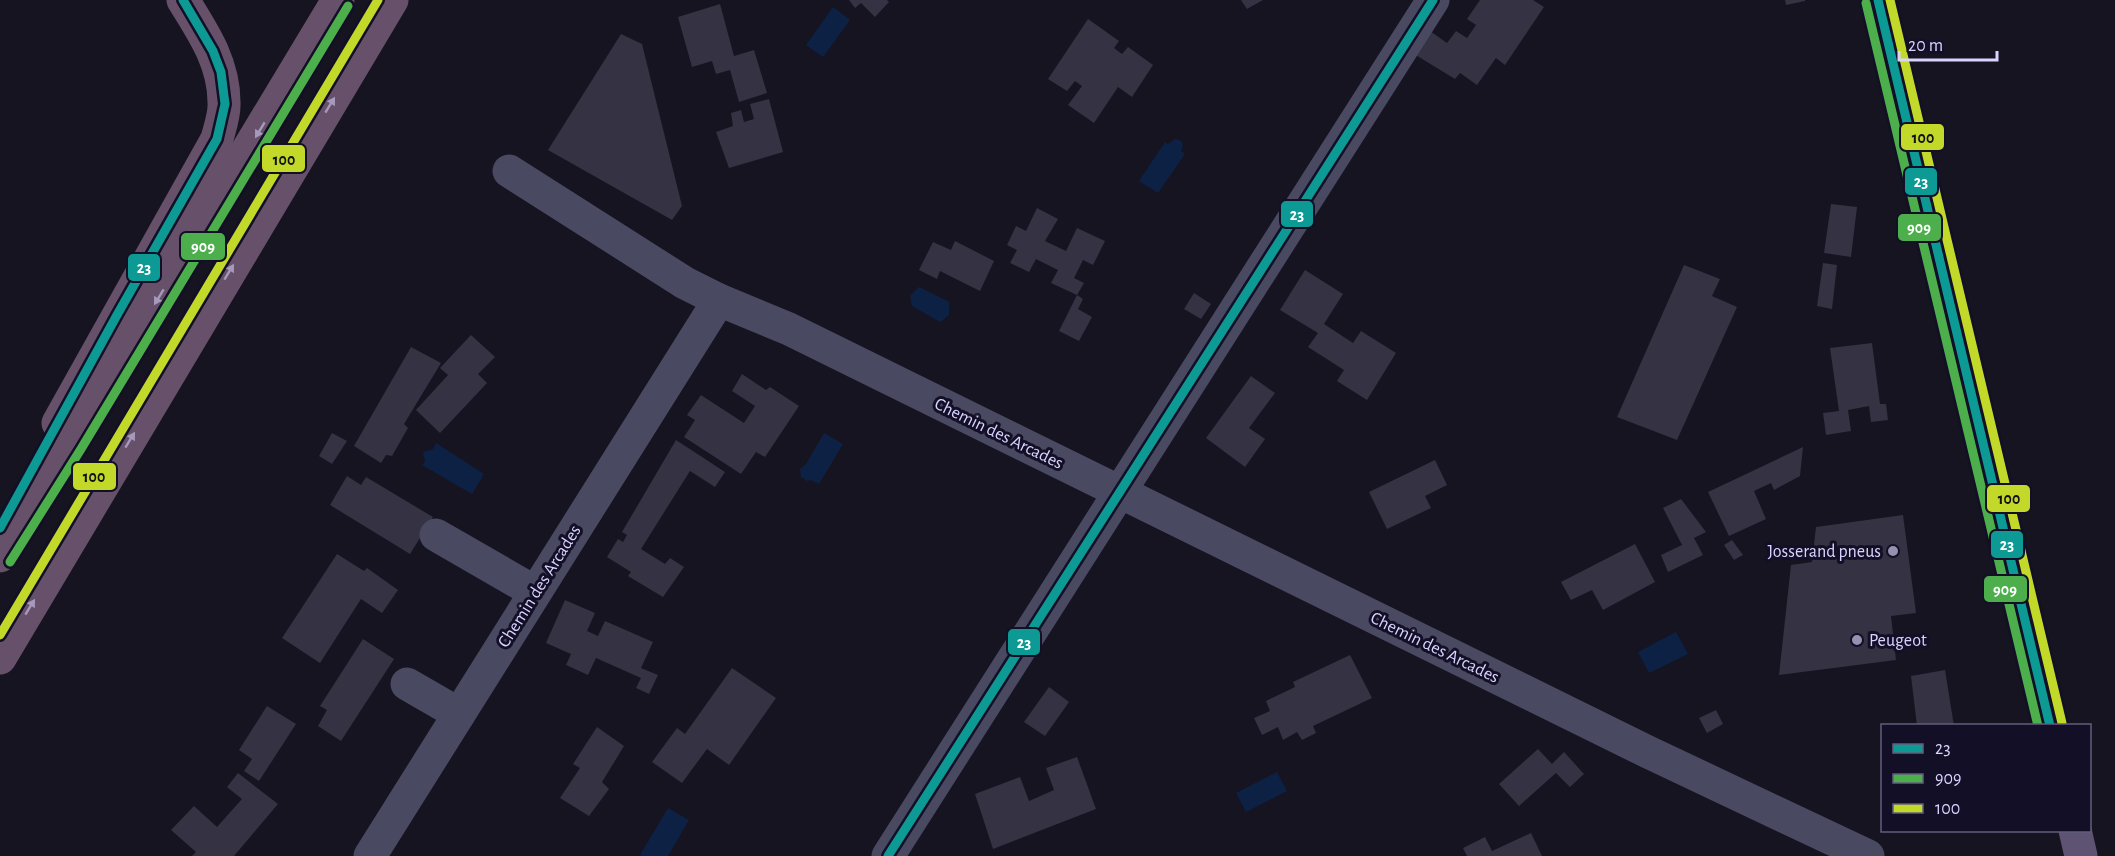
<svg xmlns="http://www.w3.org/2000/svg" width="2115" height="856" viewBox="0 0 2115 856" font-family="'Alegreya Sans',sans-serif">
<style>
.water{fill:#0d2144}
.building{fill:#343243}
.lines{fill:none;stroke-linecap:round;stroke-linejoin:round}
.minor{stroke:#4a4962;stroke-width:33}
.major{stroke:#5e5373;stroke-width:33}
.highway{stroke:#67516a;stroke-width:33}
.bus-1-casing{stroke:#130f26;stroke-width:14}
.bus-2-casing{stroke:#130f26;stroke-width:14}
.bus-3-casing{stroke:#130f26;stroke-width:14}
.bus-1{stroke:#0d9a94;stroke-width:9}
.bus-2{stroke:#4caf4c;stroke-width:9}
.bus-3{stroke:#c2d92a;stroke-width:9}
.oneway{fill:#a699bc}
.poi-dot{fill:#9591b1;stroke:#130f26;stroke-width:2}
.labels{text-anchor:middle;stroke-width:6;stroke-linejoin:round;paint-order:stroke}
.street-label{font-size:18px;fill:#d9d4ff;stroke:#130f26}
.poi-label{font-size:18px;fill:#d9d4ff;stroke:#130f26;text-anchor:end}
.line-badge{stroke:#130f26;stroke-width:2}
.badge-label{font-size:16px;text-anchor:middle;font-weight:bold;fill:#fff}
.pale-badge-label{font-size:16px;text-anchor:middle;font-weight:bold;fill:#111}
</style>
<rect width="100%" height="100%" fill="#161421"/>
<!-- water -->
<g class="water">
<path d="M 833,7 L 850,20 L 823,57 L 806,45 Z"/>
<path d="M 1175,139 L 1180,140 L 1183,144 L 1181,151 L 1185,154 L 1158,193 L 1139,181 L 1165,142 L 1168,144 Z"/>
<path d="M 919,287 L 949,302 L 949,315 L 940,322 L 912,306 L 910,296 Z"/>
<path d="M 824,433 L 843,444 L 819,484 L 811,480 L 807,481 L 801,477 L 800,469 L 806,464 Z"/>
<path d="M 436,443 L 484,474 L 472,494 L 422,465 L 425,462 L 423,452 L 433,449 Z"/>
<path d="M 1676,632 L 1688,654 L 1649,673 L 1638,652 Z"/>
<path d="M 1277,772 L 1287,791 L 1246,812 L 1236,793 Z"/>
<path d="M 668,808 L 689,820 L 668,856 L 642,856 L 640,855 Z"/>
</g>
<!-- building -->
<g class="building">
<path d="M 849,0 L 887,0 L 889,2 L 875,17 L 861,3 L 855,8 Z"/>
<path d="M 1241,0 L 1263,0 L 1247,9 Z"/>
<path d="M 1480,0 L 1533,0 L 1544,7 L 1505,65 L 1496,58 L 1477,85 L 1460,73 L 1455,79 L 1414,54 L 1430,31 L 1447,43 L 1456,31 L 1467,38 L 1476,25 L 1467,19 Z"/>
<path d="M 1785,0 L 1805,0 L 1805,1 L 1786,5 Z"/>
<path d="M 720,4 L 734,56 L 754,50 L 767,93 L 739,102 L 730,70 L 716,74 L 712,61 L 692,67 L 678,17 Z"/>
<path d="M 1088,19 L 1119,41 L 1114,48 L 1122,54 L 1128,47 L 1153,65 L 1132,97 L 1118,87 L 1094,123 L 1068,105 L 1082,86 L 1075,81 L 1067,91 L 1048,79 Z"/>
<path d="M 621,34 L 642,44 L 682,206 L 672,220 L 548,150 Z"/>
<path d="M 769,99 L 783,152 L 729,168 L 716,132 L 733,126 L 731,113 L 741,110 L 744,122 L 754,119 L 750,104 Z"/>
<path d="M 1831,204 L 1857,207 L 1851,257 L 1824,253 Z"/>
<path d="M 1037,208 L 1058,219 L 1045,241 L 1066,251 L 1077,228 L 1105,241 L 1093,265 L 1083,260 L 1074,278 L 1084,283 L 1077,295 L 1083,299 L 1078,309 L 1092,317 L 1079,341 L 1059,331 L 1077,295 L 1051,283 L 1058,270 L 1036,259 L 1029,272 L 1010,263 L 1017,250 L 1007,245 L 1016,226 L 1026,231 Z"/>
<path d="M 955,241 L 994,261 L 980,291 L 940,271 L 937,279 L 919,270 L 933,242 L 951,250 Z"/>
<path d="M 1823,263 L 1837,265 L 1832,309 L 1817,306 Z"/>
<path d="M 1684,265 L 1720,279 L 1712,296 L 1737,307 L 1677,440 L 1617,417 Z"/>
<path d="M 1305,270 L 1343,294 L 1324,324 L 1353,343 L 1361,331 L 1396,353 L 1367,400 L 1337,381 L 1344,370 L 1308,347 L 1318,333 L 1280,310 Z"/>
<path d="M 1194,293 L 1211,304 L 1201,319 L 1184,309 Z"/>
<path d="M 471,335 L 495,357 L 478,374 L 487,383 L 440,433 L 416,410 L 448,375 L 440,368 Z"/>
<path d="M 1872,343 L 1880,404 L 1886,404 L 1888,420 L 1871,422 L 1869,406 L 1848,410 L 1851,431 L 1826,435 L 1823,413 L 1839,411 L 1830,348 Z"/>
<path d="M 411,347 L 441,363 L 404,424 L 408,428 L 392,456 L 386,455 L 381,463 L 354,446 Z"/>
<path d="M 742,374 L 766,390 L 770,387 L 799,406 L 765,457 L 756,452 L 741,474 L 684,437 L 695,420 L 687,415 L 701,395 L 744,423 L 755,406 L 732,391 Z"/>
<path d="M 1251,376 L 1275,393 L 1249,428 L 1265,439 L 1245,467 L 1206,438 Z"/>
<path d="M 332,433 L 347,441 L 332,464 L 319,456 Z"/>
<path d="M 676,440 L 725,472 L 715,487 L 690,471 L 641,549 L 665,564 L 670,558 L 684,567 L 663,597 L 628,576 L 631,572 L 607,557 L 618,539 L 623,542 L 627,535 L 622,532 Z"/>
<path d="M 1803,447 L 1800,476 L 1774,490 L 1771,483 L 1754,491 L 1766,519 L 1729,536 L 1708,492 Z"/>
<path d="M 1435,460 L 1447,485 L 1425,496 L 1431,508 L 1387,529 L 1369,492 Z"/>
<path d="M 347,476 L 361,485 L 366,477 L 433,517 L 410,554 L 330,505 Z"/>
<path d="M 1681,499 L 1706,532 L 1694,538 L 1703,555 L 1668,572 L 1661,555 L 1682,545 L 1663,508 Z"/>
<path d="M 1903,515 L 1916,613 L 1891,616 L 1896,660 L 1779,675 L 1791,565 L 1812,562 L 1816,527 Z"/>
<path d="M 1732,540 L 1743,555 L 1734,560 L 1724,545 Z"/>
<path d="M 1635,544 L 1655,582 L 1603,610 L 1592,590 L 1571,600 L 1561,582 Z"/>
<path d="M 337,554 L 364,571 L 367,568 L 398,590 L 382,613 L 361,599 L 320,663 L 282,638 Z"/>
<path d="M 565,600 L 595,613 L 587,631 L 598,636 L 605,621 L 653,642 L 641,668 L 658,675 L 649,694 L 636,688 L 641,678 L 596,658 L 588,675 L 566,665 L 571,654 L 546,643 Z"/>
<path d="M 363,639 L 394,659 L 341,741 L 318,726 L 327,710 L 320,706 Z"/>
<path d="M 1350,655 L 1372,698 L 1313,726 L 1316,733 L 1302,740 L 1297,732 L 1283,740 L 1278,727 L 1262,735 L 1254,718 L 1270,711 L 1266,701 L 1295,687 L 1293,682 Z"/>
<path d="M 732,668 L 776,698 L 729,765 L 707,749 L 682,783 L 652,762 L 677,728 L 685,734 Z"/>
<path d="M 1945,670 L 1954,726 L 1917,726 L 1911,676 Z"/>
<path d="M 1049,687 L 1069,702 L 1045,736 L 1024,722 Z"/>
<path d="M 267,706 L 296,724 L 259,781 L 244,771 L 252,759 L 239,750 Z"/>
<path d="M 1716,710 L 1723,724 L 1707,733 L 1699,718 Z"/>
<path d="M 597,727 L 624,746 L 602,782 L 609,789 L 589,816 L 560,798 L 580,768 L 573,764 Z"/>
<path d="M 1538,749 L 1552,764 L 1564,752 L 1584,774 L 1570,787 L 1556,773 L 1519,806 L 1499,784 Z"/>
<path d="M 1077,757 L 1096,809 L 993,849 L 975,794 L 1020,777 L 1029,801 L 1054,790 L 1046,768 Z"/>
<path d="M 238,773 L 278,804 L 234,856 L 192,856 L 196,852 L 171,830 L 194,806 L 217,827 L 242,799 L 227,787 Z"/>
<path d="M 1531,833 L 1542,856 L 1467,856 L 1463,848 L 1485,837 L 1492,851 Z"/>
</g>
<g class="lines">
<!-- minor -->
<g class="minor">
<path d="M 509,171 L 685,283 L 719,300"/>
<path d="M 436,535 L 535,592"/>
<path d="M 407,684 L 459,714"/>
<path d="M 370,856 L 719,300 L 789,329 L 1648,752 L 1868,856"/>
<path d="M 888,856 L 1433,0"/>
</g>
<!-- major -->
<g class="major">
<path d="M 1878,0 L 2050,726"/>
<path d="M 2075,830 L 2081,856"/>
</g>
<!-- highway -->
<g class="highway">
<path d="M 58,423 L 217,139 C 220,127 225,114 224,102 C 224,63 203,32 183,0"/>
<path d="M 0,556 L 71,443 L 338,0"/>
<path d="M 0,658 L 392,0"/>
</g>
<!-- bus-1 casing -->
<g class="bus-1-casing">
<g id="bus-1">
<path d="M 1878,0 L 2050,726"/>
<path d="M 0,528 L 117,315 L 217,139 L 225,104 L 221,72 L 213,51 L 183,0"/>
<path d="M 888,856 L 1433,0"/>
</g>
</g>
<!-- bus-2 casing -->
<g class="bus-2-casing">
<g id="bus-2">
<path d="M 1866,3 L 2038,726"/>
<path d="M 10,562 L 81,449 L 348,6"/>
</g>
</g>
<!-- bus-3 casing -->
<g class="bus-3-casing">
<g id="bus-3">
<path d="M 1890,0 L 2062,723"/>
<path d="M 0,635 L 378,0"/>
</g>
</g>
<!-- bus-1 -->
<use href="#bus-1" class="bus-1"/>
<!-- bus-2 -->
<use href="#bus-2" class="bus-2"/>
<!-- bus-3 -->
<use href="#bus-3" class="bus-3"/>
</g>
<!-- one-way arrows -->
<defs><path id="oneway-solid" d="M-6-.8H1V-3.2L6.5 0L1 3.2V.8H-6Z" transform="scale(1.5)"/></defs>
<g class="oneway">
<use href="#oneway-solid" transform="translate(330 105) rotate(-59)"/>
<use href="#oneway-solid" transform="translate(260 130) rotate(121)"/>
<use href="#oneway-solid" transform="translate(229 272) rotate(-59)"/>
<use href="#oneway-solid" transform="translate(159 297) rotate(121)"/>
<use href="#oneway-solid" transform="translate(130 440) rotate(-59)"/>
<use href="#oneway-solid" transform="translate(30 607) rotate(-59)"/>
</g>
<!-- markers -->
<g class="poi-dot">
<circle cx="1893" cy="551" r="6"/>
<circle cx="1857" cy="640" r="6"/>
</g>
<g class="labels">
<!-- street labels -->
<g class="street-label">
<text transform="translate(999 433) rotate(26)" y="6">Chemin des Arcades</text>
<text transform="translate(539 586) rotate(-58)" y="6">Chemin des Arcades</text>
<text transform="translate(1435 647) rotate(26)" y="6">Chemin des Arcades</text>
</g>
<!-- poi labels -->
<g class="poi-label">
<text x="1881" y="557">Josserand pneus</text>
<text x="1869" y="646" text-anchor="start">Peugeot</text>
</g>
</g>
<g class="line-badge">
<rect x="1900" y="123" width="45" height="28" rx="6" fill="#c2d92a"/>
<rect x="261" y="144" width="45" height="29" rx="6" fill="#c2d92a"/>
<rect x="1904" y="167" width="34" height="29" rx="6" fill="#0d9a94"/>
<rect x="1280" y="200" width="34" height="28" rx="6" fill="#0d9a94"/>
<rect x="1897" y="213" width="45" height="29" rx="6" fill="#4caf4c"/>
<rect x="180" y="232" width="46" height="29" rx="6" fill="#4caf4c"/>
<rect x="127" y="253" width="34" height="29" rx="6" fill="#0d9a94"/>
<rect x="72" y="462" width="45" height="29" rx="6" fill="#c2d92a"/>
<rect x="1986" y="484" width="45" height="29" rx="6" fill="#c2d92a"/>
<rect x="1990" y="530" width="34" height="29" rx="6" fill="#0d9a94"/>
<rect x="1983" y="575" width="45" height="28" rx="6" fill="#4caf4c"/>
<rect x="1007" y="628" width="34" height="28" rx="6" fill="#0d9a94"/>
</g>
<g class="badge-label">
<text x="1921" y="187">23</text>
<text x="1297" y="220">23</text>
<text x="1919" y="233">909</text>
<text x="203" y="252">909</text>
<text x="144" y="273">23</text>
<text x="2007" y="550">23</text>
<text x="2005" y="595">909</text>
<text x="1024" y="648">23</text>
</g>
<g class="pale-badge-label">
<text x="1923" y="143">100</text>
<text x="284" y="165">100</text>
<text x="94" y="482">100</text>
<text x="2009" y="504">100</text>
</g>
<!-- legend -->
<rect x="1881" y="724" width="210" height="108" fill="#130f26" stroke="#625e7d" stroke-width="1.5"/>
<rect x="1893" y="744" width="30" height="9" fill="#0d9a94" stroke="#625e7d" stroke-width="1.5"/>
<text x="1935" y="754" font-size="18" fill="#d9d4ff">23</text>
<rect x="1893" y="774" width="30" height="9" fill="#4caf4c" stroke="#625e7d" stroke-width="1.5"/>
<text x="1935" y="784" font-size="18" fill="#d9d4ff">909</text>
<rect x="1893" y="804" width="30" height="9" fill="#c2d92a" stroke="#625e7d" stroke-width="1.5"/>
<text x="1935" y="814" font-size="18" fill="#d9d4ff">100</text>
<!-- scale -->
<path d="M1899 51v9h98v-9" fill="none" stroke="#d9d4ff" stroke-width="3"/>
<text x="1908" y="51" font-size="18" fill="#d9d4ff" stroke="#130f26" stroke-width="4.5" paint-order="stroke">20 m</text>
</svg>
